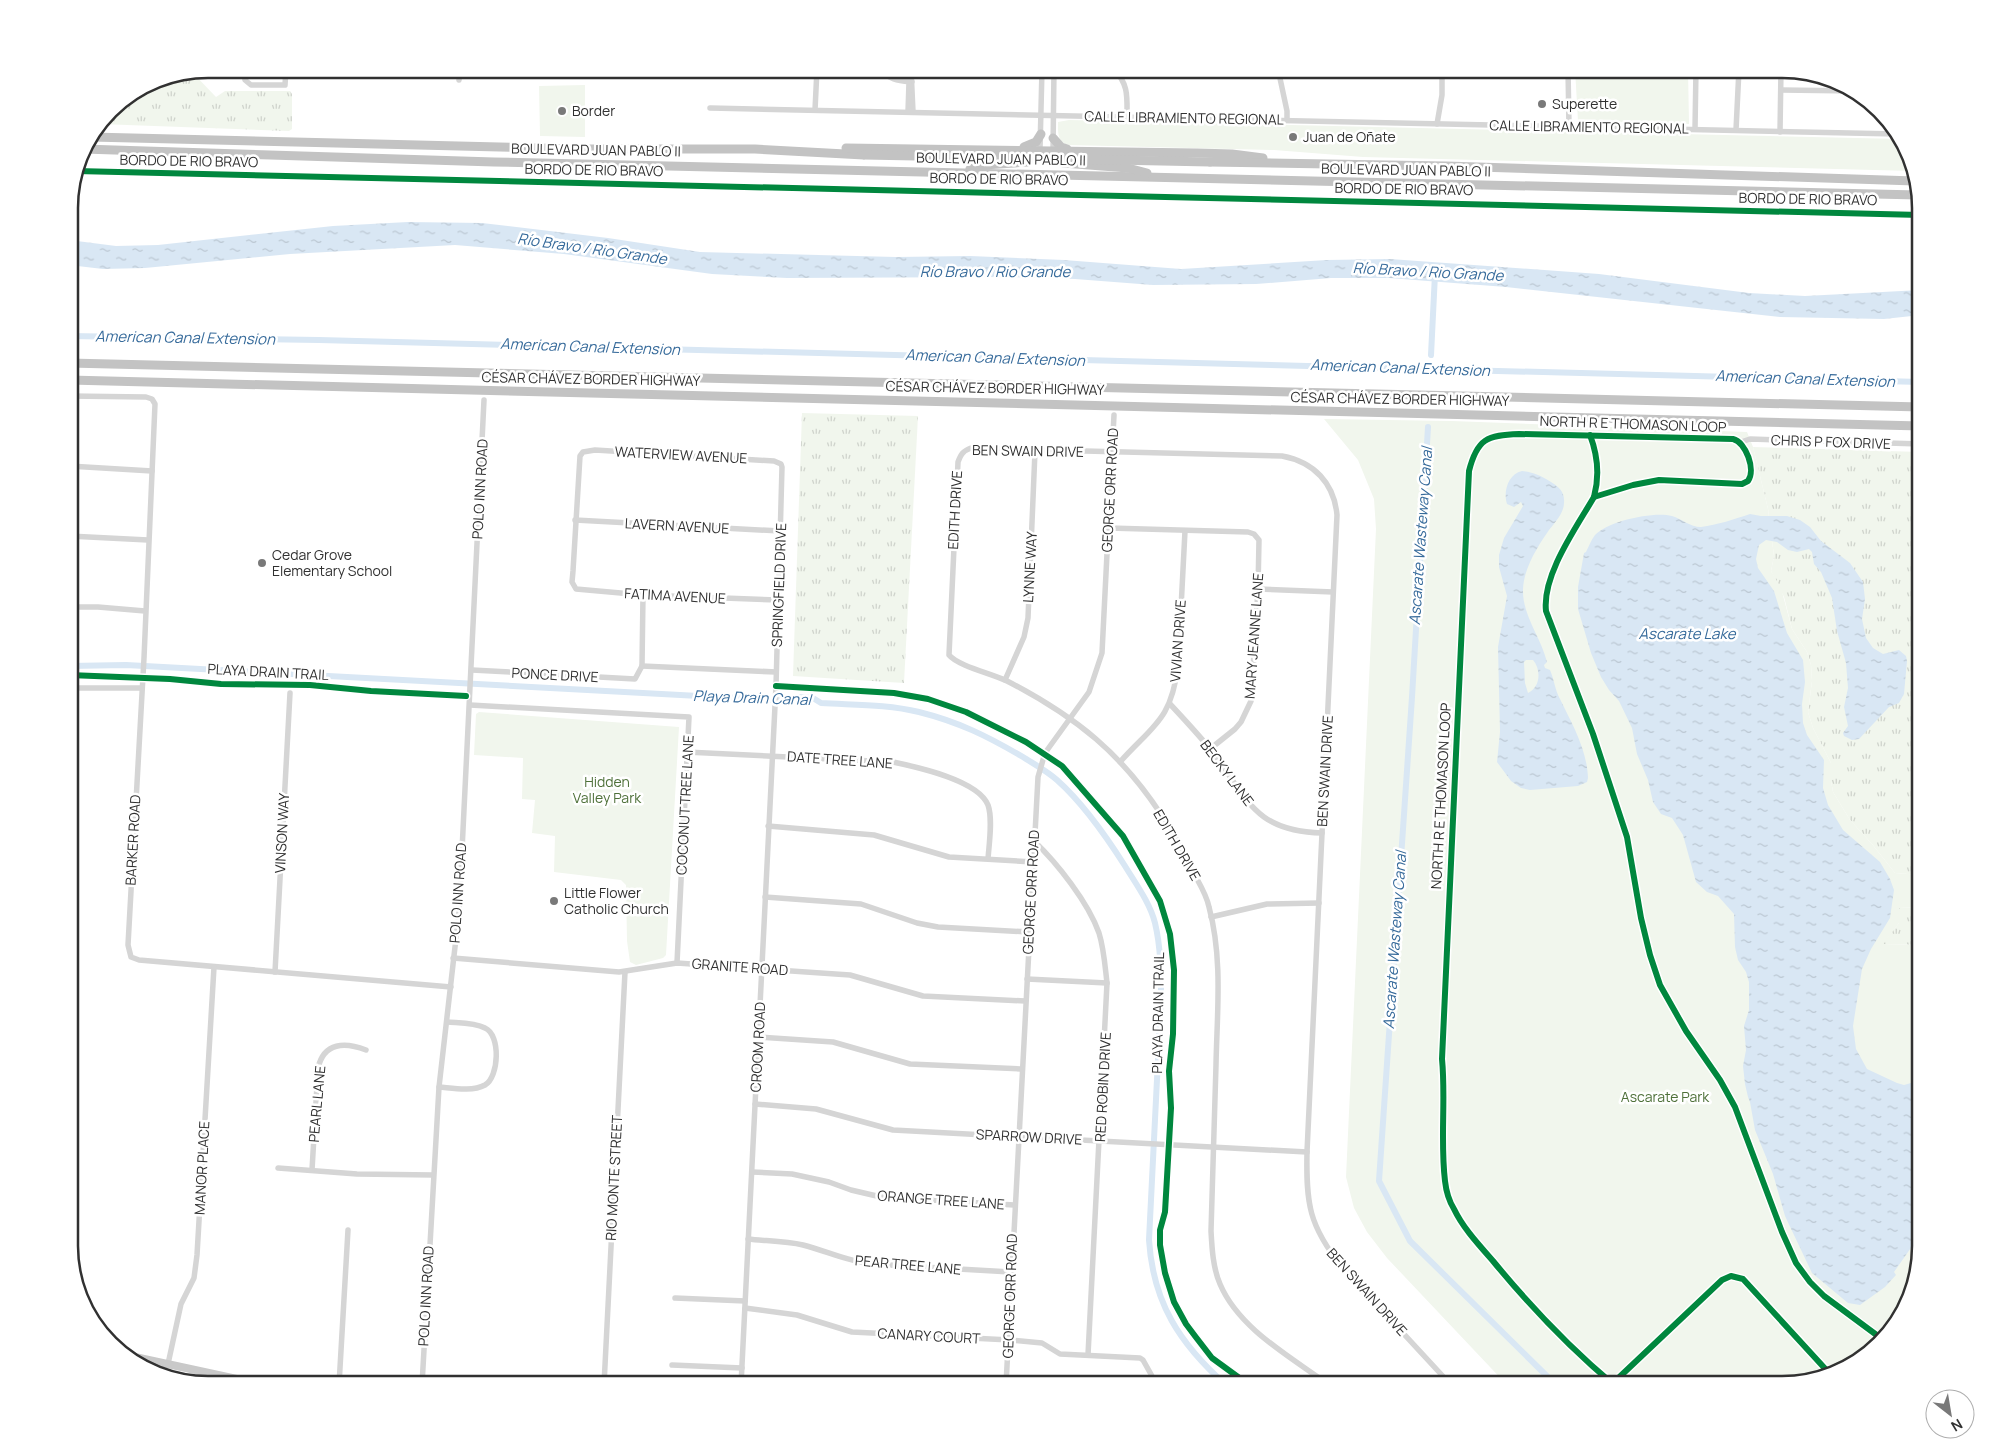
<svg xmlns="http://www.w3.org/2000/svg" width="1990" height="1454" viewBox="0 0 1990 1454" font-family="Manrope,sans-serif">
<style>
.grass{fill:url(#grass-tufts)}
.park{fill:#f1f6ed}
.water{fill:url(#water-ripples);fill-rule:evenodd}
.lines{fill:none;stroke-linecap:round;stroke-linejoin:round}
.canal{stroke:#d9e7f4;stroke-width:6}
.minor{stroke:#d5d5d5;stroke-width:5.5}
.major{stroke:#c9c9c9;stroke-width:8}
.highway{stroke:#c3c3c3;stroke-width:9}
.highway-bridge{stroke:#c3c3c3;stroke-width:9}
.cycleway-casing{stroke:#fff;stroke-width:9}
.cycleway{stroke:#00873e;stroke-width:6}
.poi-dot{fill:#797979;stroke:#fff;stroke-width:2}
.labels{text-anchor:middle;stroke-width:5;stroke-linejoin:round;paint-order:stroke}
.poi-label{font-size:14px;fill:#313131;stroke:#fff;text-anchor:start}
.street-label{font-size:14px;fill:#313131;stroke:#fff}
.park-label{font-size:14px;fill:#4f713a;stroke:#fff}
.water-label{font-size:15px;font-style:italic;fill:#376b9b;stroke:#fff}
.rim{fill:none;stroke:#313131;stroke-width:2.5}
</style>
<defs>
<pattern id="grass-tufts" width="24" height="20" patternUnits="userSpaceOnUse" patternTransform="scale(1.25)"><rect width="24" height="20" fill="#f1f6ed"/><path d="M3 7l-1-3M5 7V3M7 7l1-3M15 17l-1-3M17 17v-4M19 17l1-3" fill="none" stroke="#cfd3cc"/></pattern>
<pattern id="water-ripples" width="26" height="14" patternUnits="userSpaceOnUse" patternTransform="scale(1.25)"><rect width="26" height="14" fill="#d9e7f4"/><path d="M2 4q2-2 4 0t4 0M15 11q2-2 4 0t4 0" fill="none" stroke="#bbc7d2"/></pattern>
</defs>
<rect width="100%" height="100%" fill="#fff"/>
<!-- grass -->
<g class="grass">
<path d="M 192,72 L 216,97 L 225,91 L 290,91 L 292,94 L 292,129 L 289,131 L 100,124 L 110,109 L 155,79 Z"/>
<path d="M 802,413 L 918,416 L 904,683 L 793,676 Z"/>
<path d="M 1753,447 L 1921,452 L 1921,875 L 1895,873 L 1872,844 L 1850,820 L 1833,792 L 1831,781 L 1831,763 L 1813,728 L 1808,712 L 1812,681 L 1811,665 L 1807,652 L 1792,629 L 1784,597 L 1771,571 L 1774,556 L 1768,509 Z"/>
<path d="M 1921,902 L 1921,945 L 1882,944 L 1899,923 L 1899,908 L 1921,907 Z"/>
</g>
<!-- park -->
<g class="park">
<path d="M 1575,69 L 1688,69 L 1689,124 L 1578,121 Z"/>
<path d="M 585,85 L 585,137 L 540,136 L 539,86 Z"/>
<path d="M 1069,120 L 1901,139 L 1907,146 L 1913,171 L 1363,157 L 1274,150 L 1069,145 C 1057,143 1058,132 1058,122 Z"/>
<path d="M 1324,419 L 1452,421 L 1747,432 L 1753,447 L 1768,509 L 1774,556 L 1771,571 L 1781,588 L 1792,629 L 1807,652 L 1811,665 L 1812,681 L 1808,712 L 1813,728 L 1831,763 L 1831,781 L 1833,792 L 1850,820 L 1872,844 L 1895,873 L 1921,875 L 1921,907 L 1899,908 L 1899,923 L 1883,944 L 1921,945 L 1921,1247 L 1914,1291 L 1893,1331 L 1844,1371 L 1783,1385 L 1507,1385 L 1387,1258 L 1367,1232 L 1354,1208 L 1346,1177 L 1376,529 L 1374,499 L 1358,460 Z"/>
<path d="M 479,712 L 679,727 L 666,955 L 663,958 L 636,965 L 630,962 L 627,941 L 626,885 L 621,880 L 554,872 L 555,836 L 532,833 L 535,800 L 522,799 L 523,758 L 474,755 L 476,714 Z"/>
</g>
<!-- water -->
<g class="water">
<path d="M 408,222 L 482,223 L 608,238 L 700,252 L 896,257 L 970,256 L 1064,260 L 1181,269 L 1327,260 L 1390,259 L 1599,274 L 1749,293 L 1805,296 L 1921,290 L 1921,315 L 1884,319 L 1780,317 L 1506,287 L 1389,278 L 1331,278 L 1256,284 L 1153,285 L 1075,279 L 1003,277 L 787,278 L 712,274 L 564,254 L 455,245 L 290,254 L 145,268 L 103,269 L 69,265 L 69,240 L 116,246 L 158,245 L 333,226 Z"/>
<path d="M 1522,471 C 1533,472 1542,476 1551,482 C 1559,487 1565,492 1564,503 C 1564,514 1553,524 1547,533 C 1536,549 1524,569 1523,589 C 1522,615 1541,637 1547,662 L 1544,665 L 1545,668 L 1550,670 C 1554,679 1555,690 1560,699 C 1572,724 1587,749 1588,778 L 1587,782 L 1578,786 L 1530,790 L 1521,788 L 1511,781 L 1497,762 L 1500,732 L 1498,647 L 1507,596 L 1499,567 L 1499,555 L 1504,538 L 1523,506 L 1521,502 L 1514,507 L 1507,504 C 1503,492 1508,474 1522,471 ZM 1533,660 C 1541,669 1541,687 1528,693 L 1525,683 L 1524,662 L 1526,660 Z"/>
<path d="M 1750,514 L 1761,516 L 1787,516 L 1800,520 L 1810,527 L 1821,541 L 1850,563 L 1863,582 L 1865,599 L 1862,619 L 1866,638 L 1873,648 L 1883,654 L 1899,650 L 1906,656 L 1907,661 L 1904,694 L 1899,703 L 1889,707 L 1859,739 L 1852,740 L 1844,736 L 1843,733 L 1848,726 L 1844,707 L 1848,688 L 1846,663 L 1837,631 L 1832,598 L 1821,572 L 1814,564 L 1812,552 L 1809,549 L 1797,552 L 1788,550 L 1777,542 L 1766,540 L 1759,545 L 1756,559 L 1758,568 L 1774,591 L 1787,633 L 1803,660 L 1805,682 L 1802,704 L 1803,723 L 1807,735 L 1824,760 L 1823,788 L 1828,805 L 1843,830 L 1880,862 L 1890,879 L 1894,890 L 1890,918 L 1871,949 L 1862,969 L 1853,1026 L 1856,1049 L 1867,1069 L 1897,1083 L 1904,1085 L 1911,1083 L 1921,1075 L 1921,1200 L 1918,1202 L 1919,1232 L 1915,1242 L 1894,1272 L 1896,1275 L 1885,1287 L 1860,1305 L 1848,1303 L 1812,1273 L 1785,1216 L 1773,1174 L 1755,1130 L 1750,1102 L 1748,1097 L 1745,1084 L 1743,1066 L 1746,1050 L 1744,1026 L 1749,1010 L 1749,982 L 1746,972 L 1738,960 L 1735,947 L 1734,914 L 1718,896 L 1707,892 L 1696,882 L 1683,835 L 1672,818 L 1661,814 L 1653,802 L 1648,780 L 1637,754 L 1632,728 L 1619,701 L 1609,690 L 1601,677 L 1591,653 L 1578,609 L 1578,587 L 1584,553 L 1586,552 C 1589,546 1591,540 1595,535 C 1608,521 1654,511 1672,516 C 1682,519 1690,527 1701,527 C 1717,525 1735,519 1750,514 Z"/>
</g>
<g class="lines">
<!-- canal -->
<g class="canal">
<path d="M 69,336 L 319,340 L 1921,382"/>
<path d="M 1431,355 L 1435,274"/>
<path d="M 1428,427 L 1412,697 L 1379,1181 L 1410,1241 L 1556,1385"/>
<path d="M 69,666 L 126,665 L 792,701 L 798,697 L 813,698 L 821,703 C 853,705 887,704 919,712 C 959,722 987,736 1023,757 C 1034,764 1047,771 1057,780 C 1084,804 1106,836 1125,866 C 1136,884 1150,903 1155,923 C 1161,948 1161,974 1161,999 L 1149,1240 C 1153,1303 1180,1344 1226,1385"/>
</g>
<!-- minor -->
<g class="minor">
<path d="M 244,69 L 245,80 L 251,85 L 285,85 L 286,69"/>
<path d="M 613,69 L 620,74 L 669,75 L 676,73 L 680,69"/>
<path d="M 883,69 C 885,80 903,81 912,82"/>
<path d="M 911,69 L 913,112"/>
<path d="M 1114,69 C 1129,85 1127,97 1127,118"/>
<path d="M 1203,69 L 1225,71 L 1242,69"/>
<path d="M 1278,69 L 1287,111 L 1287,120"/>
<path d="M 1568,69 L 1569,127"/>
<path d="M 203,73 L 203,70"/>
<path d="M 459,80 L 460,69"/>
<path d="M 1781,90 L 1856,91"/>
<path d="M 710,108 L 1897,134"/>
<path d="M 815,110 L 817,69"/>
<path d="M 908,112 L 909,82 L 911,75"/>
<path d="M 1437,124 L 1442,95 L 1442,69"/>
<path d="M 1695,129 L 1696,69"/>
<path d="M 1736,130 L 1739,69"/>
<path d="M 1780,132 L 1781,69"/>
<path d="M 1040,149 L 1042,69"/>
<path d="M 1053,151 L 1054,69"/>
<path d="M 69,396 L 146,397 L 152,399 L 155,404 L 144,658 L 128,945 L 131,957 L 139,960 L 451,987"/>
<path d="M 1590,435 C 1598,456 1600,475 1594,497 C 1576,528 1542,575 1546,611 L 1593,734 L 1627,837 L 1641,918 L 1650,955 L 1660,985 L 1686,1031 L 1720,1080 L 1735,1107 L 1782,1232 L 1796,1263 L 1810,1282 L 1824,1296 L 1882,1339"/>
<path d="M 1741,442 L 1750,439 L 1921,444"/>
<path d="M 69,466 L 152,471"/>
<path d="M 1594,497 L 1633,485 L 1659,480 L 1742,484 L 1748,481 C 1756,470 1746,442 1733,439 L 1519,434 C 1487,435 1477,439 1469,471 L 1442,1059 C 1446,1100 1440,1140 1445,1181 C 1446,1190 1449,1201 1454,1209 C 1463,1228 1479,1245 1493,1261 C 1530,1306 1570,1348 1614,1385"/>
<path d="M 575,520 L 780,531"/>
<path d="M 1109,528 L 1248,532 L 1254,534 L 1259,540 L 1258,589 L 1251,701 L 1241,722 L 1235,729 L 1210,749"/>
<path d="M 69,536 L 148,540"/>
<path d="M 1258,589 L 1333,592"/>
<path d="M 69,607 L 98,607 L 145,611"/>
<path d="M 642,666 L 776,672"/>
<path d="M 472,670 L 635,679 L 642,666 L 643,595"/>
<path d="M 1005,680 L 1024,637 L 1028,618 L 1035,451"/>
<path d="M 69,688 L 142,688"/>
<path d="M 1170,704 C 1184,719 1198,734 1211,750 C 1248,798 1253,831 1322,833"/>
<path d="M 470,705 L 689,717 L 677,963"/>
<path d="M 686,752 L 893,762 C 917,767 978,780 988,805 C 993,819 989,844 988,859"/>
<path d="M 1120,762 C 1153,725 1171,721 1178,666 L 1185,531"/>
<path d="M 768,826 L 874,835 L 949,857 L 1033,862"/>
<path d="M 1034,841 C 1057,863 1088,902 1099,933 C 1104,949 1105,966 1107,983 L 1088,1355"/>
<path d="M 765,897 L 861,904 L 917,923 L 938,927 L 1029,932"/>
<path d="M 1211,917 L 1267,904 L 1319,903"/>
<path d="M 453,958 L 619,972 L 677,963 L 850,975 L 923,996 L 1025,1001"/>
<path d="M 275,972 L 290,693"/>
<path d="M 1027,979 L 1107,983"/>
<path d="M 758,1037 L 833,1042 L 910,1064 L 1021,1069"/>
<path d="M 439,1087 C 452,1088 472,1092 485,1085 C 499,1077 501,1035 485,1028 C 474,1022 458,1023 447,1022"/>
<path d="M 755,1104 L 816,1109 L 893,1130 L 1307,1152"/>
<path d="M 278,1168 L 357,1174 L 433,1175"/>
<path d="M 312,1170 L 318,1068 C 324,1042 345,1042 366,1050"/>
<path d="M 752,1172 L 792,1174 L 829,1182 L 851,1190 L 881,1197 L 1014,1205"/>
<path d="M 748,1239 C 766,1241 785,1241 803,1245 C 826,1251 847,1261 871,1264 L 1011,1272"/>
<path d="M 675,1298 L 745,1301"/>
<path d="M 745,1308 L 797,1315 L 852,1332 L 1010,1340 L 1042,1343 L 1060,1354 L 1140,1358 L 1143,1360 L 1157,1385"/>
<path d="M 168,1364 L 181,1304 L 194,1278 L 197,1255 L 214,967"/>
<path d="M 672,1365 L 742,1368"/>
<path d="M 742,1381 L 782,1385"/>
<path d="M 1612,1384 L 1722,1280 L 1731,1276 L 1743,1279 L 1830,1374"/>
<path d="M 339,1385 L 348,1230"/>
<path d="M 422,1385 L 439,1087 L 459,912 L 484,400"/>
<path d="M 604,1385 L 625,972"/>
<path d="M 741,1385 L 776,686 L 782,467 L 781,464 L 774,461 L 595,450 L 583,452 L 580,456 L 573,571 L 572,582 L 576,589 L 643,595 L 778,600"/>
<path d="M 1006,1385 L 1038,777 L 1045,753 L 1089,692 L 1102,653 L 1114,415"/>
<path d="M 1329,1385 C 1291,1357 1239,1329 1220,1284 C 1213,1268 1212,1249 1211,1231 C 1213,1176 1214,1120 1216,1065 C 1217,1012 1223,959 1209,907 C 1207,897 1202,888 1197,879 C 1173,828 1139,776 1096,739 C 1069,716 1038,697 1007,681 C 993,674 958,666 949,655 L 958,462 C 961,454 963,451 971,448 L 1282,456 C 1314,462 1334,483 1337,515 L 1307,1152 C 1306,1204 1309,1226 1342,1267 L 1451,1385"/>
</g>
<!-- major -->
<path class="major" d="M 121,1354 L 265,1385"/>
<!-- highway -->
<g class="highway">
<path d="M 91,137 L 578,149 L 755,149 L 864,155"/>
<path d="M 1053,138 L 1061,147 L 1067,149"/>
<path d="M 1024,147 L 1036,142 L 1041,134"/>
<path d="M 846,148 L 1197,153 L 1232,154 L 1263,158"/>
<path d="M 83,149 L 494,162 L 1918,195"/>
<path d="M 1210,162 L 1446,166 L 1915,181"/>
<path d="M 1063,163 L 1128,168 L 1147,173"/>
<path d="M 970,169 L 984,165 L 1028,162"/>
<path d="M 69,363 L 1921,407"/>
<path d="M 69,380 L 1921,426"/>
</g>
<!-- highway-bridge -->
<path class="highway-bridge" d="M 864,155 L 1210,162"/>
<!-- cycleway casing -->
<g class="cycleway-casing">
<g id="cycleway">
<path d="M 76,171 L 1921,215"/>
<path d="M 1590,435 C 1598,456 1600,475 1594,497 C 1576,528 1542,575 1546,611 L 1593,734 L 1627,837 L 1641,918 L 1650,955 L 1660,985 L 1686,1031 L 1720,1080 L 1735,1107 L 1782,1232 L 1796,1263 L 1810,1282 L 1824,1296 L 1882,1339"/>
<path d="M 1594,497 L 1633,485 L 1659,480 L 1742,484 L 1748,481 C 1756,470 1746,442 1733,439 L 1519,434 C 1487,435 1477,439 1469,471 L 1442,1059 C 1446,1100 1440,1140 1445,1181 C 1446,1190 1449,1201 1454,1209 C 1463,1228 1479,1245 1493,1261 C 1530,1306 1570,1348 1614,1385"/>
<path d="M 69,675 L 170,679 L 221,684 L 310,685 L 371,691 L 466,696"/>
<path d="M 776,686 L 894,693 L 928,699 L 966,712 L 1026,742 L 1062,766 L 1123,836 L 1160,901 L 1170,934 L 1174,970 L 1173,1034 L 1169,1071 L 1171,1108 L 1165,1212 L 1160,1230 L 1160,1245 L 1165,1273 L 1174,1302 L 1186,1324 L 1195,1336 L 1212,1358 L 1249,1385"/>
<path d="M 1612,1384 L 1722,1280 L 1731,1276 L 1743,1279 L 1830,1374"/>
</g>
</g>
<!-- cycleway -->
<use href="#cycleway" class="cycleway"/>
</g>
<!-- markers -->
<g class="poi-dot">
<circle cx="1542" cy="104" r="5"/>
<circle cx="562" cy="111" r="5"/>
<circle cx="1293" cy="137" r="5"/>
<circle cx="262" cy="563" r="5"/>
<circle cx="554" cy="901" r="5"/>
</g>
<g class="labels">
<!-- poi labels -->
<g class="poi-label">
<text x="1552" y="109">Superette</text>
<text x="572" y="116">Border</text>
<text x="1303" y="142">Juan de Oñate</text>
<text x="272" y="560">Cedar Grove<tspan x="272" dy="16">Elementary School</tspan></text>
<text x="564" y="898">Little Flower<tspan x="564" dy="16">Catholic Church</tspan></text>
</g>
<!-- street labels -->
<g class="street-label">
<text transform="translate(1184 118) rotate(1)" y="5">CALLE LIBRAMIENTO REGIONAL</text>
<text transform="translate(1589 127) rotate(1)" y="5">CALLE LIBRAMIENTO REGIONAL</text>
<text transform="translate(596 150) rotate(1)" y="5">BOULEVARD JUAN PABLO II</text>
<text transform="translate(1001 159) rotate(1)" y="5">BOULEVARD JUAN PABLO II</text>
<text transform="translate(189 161) rotate(1)" y="5">BORDO DE RIO BRAVO</text>
<text transform="translate(594 170) rotate(1)" y="5">BORDO DE RIO BRAVO</text>
<text transform="translate(1406 170) rotate(1)" y="5">BOULEVARD JUAN PABLO II</text>
<text transform="translate(999 179) rotate(1)" y="5">BORDO DE RIO BRAVO</text>
<text transform="translate(1404 189) rotate(1)" y="5">BORDO DE RIO BRAVO</text>
<text transform="translate(1808 199) rotate(1)" y="5">BORDO DE RIO BRAVO</text>
<text transform="translate(591 379) rotate(1)" y="5">CÉSAR CHÁVEZ BORDER HIGHWAY</text>
<text transform="translate(995 388) rotate(1)" y="5">CÉSAR CHÁVEZ BORDER HIGHWAY</text>
<text transform="translate(1400 399) rotate(1)" y="5">CÉSAR CHÁVEZ BORDER HIGHWAY</text>
<text transform="translate(1633 424) rotate(2)" y="5">NORTH R E THOMASON LOOP</text>
<text transform="translate(1831 442) rotate(2)" y="5">CHRIS P FOX DRIVE</text>
<text transform="translate(1028 451) rotate(1)" y="5">BEN SWAIN DRIVE</text>
<text transform="translate(681 455) rotate(3)" y="5">WATERVIEW AVENUE</text>
<text transform="translate(480 489) rotate(-87)" y="5">POLO INN ROAD</text>
<text transform="translate(1110 490) rotate(-87)" y="5">GEORGE ORR ROAD</text>
<text transform="translate(955 510) rotate(-87)" y="5">EDITH DRIVE</text>
<text transform="translate(677 526) rotate(3)" y="5">LAVERN AVENUE</text>
<text transform="translate(1030 567) rotate(-87)" y="5">LYNNE WAY</text>
<text transform="translate(779 585) rotate(-88)" y="5">SPRINGFIELD DRIVE</text>
<text transform="translate(675 596) rotate(3)" y="5">FATIMA AVENUE</text>
<text transform="translate(1254 636) rotate(-86)" y="5">MARY JEANNE LANE</text>
<text transform="translate(1178 641) rotate(-86)" y="5">VIVIAN DRIVE</text>
<text transform="translate(268 672) rotate(3)" y="5">PLAYA DRAIN TRAIL</text>
<text transform="translate(555 675) rotate(3)" y="5">PONCE DRIVE</text>
<text transform="translate(840 760) rotate(4)" y="5">DATE TREE LANE</text>
<text transform="translate(1325 771) rotate(-87)" y="5">BEN SWAIN DRIVE</text>
<text transform="translate(1227 773) rotate(53)" y="5">BECKY LANE</text>
<text transform="translate(1441 796) rotate(-87)" y="5">NORTH R E THOMASON LOOP</text>
<text transform="translate(685 805) rotate(-87)" y="5">COCONUT TREE LANE</text>
<text transform="translate(282 833) rotate(-87)" y="5">VINSON WAY</text>
<text transform="translate(133 840) rotate(-87)" y="5">BARKER ROAD</text>
<text transform="translate(1177 845) rotate(60)" y="5">EDITH DRIVE</text>
<text transform="translate(1031 892) rotate(-87)" y="5">GEORGE ORR ROAD</text>
<text transform="translate(458 893) rotate(-86)" y="5">POLO INN ROAD</text>
<text transform="translate(740 967) rotate(4)" y="5">GRANITE ROAD</text>
<text transform="translate(1158 1013) rotate(-89)" y="5">PLAYA DRAIN TRAIL</text>
<text transform="translate(758 1047) rotate(-87)" y="5">CROOM ROAD</text>
<text transform="translate(1103 1087) rotate(-87)" y="5">RED ROBIN DRIVE</text>
<text transform="translate(317 1104) rotate(-85)" y="5">PEARL LANE</text>
<text transform="translate(1029 1137) rotate(3)" y="5">SPARROW DRIVE</text>
<text transform="translate(202 1168) rotate(-87)" y="5">MANOR PLACE</text>
<text transform="translate(614 1178) rotate(-87)" y="5">RIO MONTE STREET</text>
<text transform="translate(941 1200) rotate(4)" y="5">ORANGE TREE LANE</text>
<text transform="translate(908 1265) rotate(5)" y="5">PEAR TREE LANE</text>
<text transform="translate(1367 1292) rotate(48)" y="5">BEN SWAIN DRIVE</text>
<text transform="translate(426 1296) rotate(-87)" y="5">POLO INN ROAD</text>
<text transform="translate(1010 1296) rotate(-88)" y="5">GEORGE ORR ROAD</text>
<text transform="translate(929 1336) rotate(3)" y="5">CANARY COURT</text>
</g>
<!-- park labels -->
<g class="park-label">
<text x="607" y="787">Hidden<tspan x="607" dy="16">Valley Park</tspan></text>
<text x="1665" y="1102">Ascarate Park</text>
</g>
<!-- water labels -->
<g class="water-label">
<text transform="translate(592 249) rotate(8)" y="5">Río Bravo / Rio Grande</text>
<text x="995" y="277">Río Bravo / Rio Grande</text>
<text transform="translate(1428 272) rotate(3)" y="5">Río Bravo / Rio Grande</text>
<text transform="translate(185 338) rotate(1)" y="5">American Canal Extension</text>
<text transform="translate(590 347) rotate(2)" y="5">American Canal Extension</text>
<text transform="translate(995 358) rotate(2)" y="5">American Canal Extension</text>
<text transform="translate(1400 368) rotate(2)" y="5">American Canal Extension</text>
<text transform="translate(1805 379) rotate(2)" y="5">American Canal Extension</text>
<text transform="translate(1421 536) rotate(-86)" y="5">Ascarate Wasteway Canal</text>
<text x="1687" y="639">Ascarate Lake</text>
<text transform="translate(752 698) rotate(2)" y="5">Playa Drain Canal</text>
<text transform="translate(1395 940) rotate(-86)" y="5">Ascarate Wasteway Canal</text>
</g>
</g>
<!-- crop -->
<path d="M0 0H1990V1454H0ZM208 78H1782A130 130 0 0 1 1912 208V1246A130 130 0 0 1 1782 1376H208A130 130 0 0 1 78 1246V208A130 130 0 0 1 208 78Z" fill="#fff" fill-rule="evenodd"/>
<path class="rim" d="M208 78H1782A130 130 0 0 1 1912 208V1246A130 130 0 0 1 1782 1376H208A130 130 0 0 1 78 1246V208A130 130 0 0 1 208 78Z"/>
<!-- north arrow -->
<g transform="translate(1950 1414) rotate(149)"><circle r="24" fill="#ffffff" stroke="#adadad"/>
<path d="M0-4L9 19L0 12L-9 19Z" fill="#797979"/>
<text y="-8" font-size="14" font-weight="bold" text-anchor="middle" fill="#313131">N</text>
</g>
</svg>
